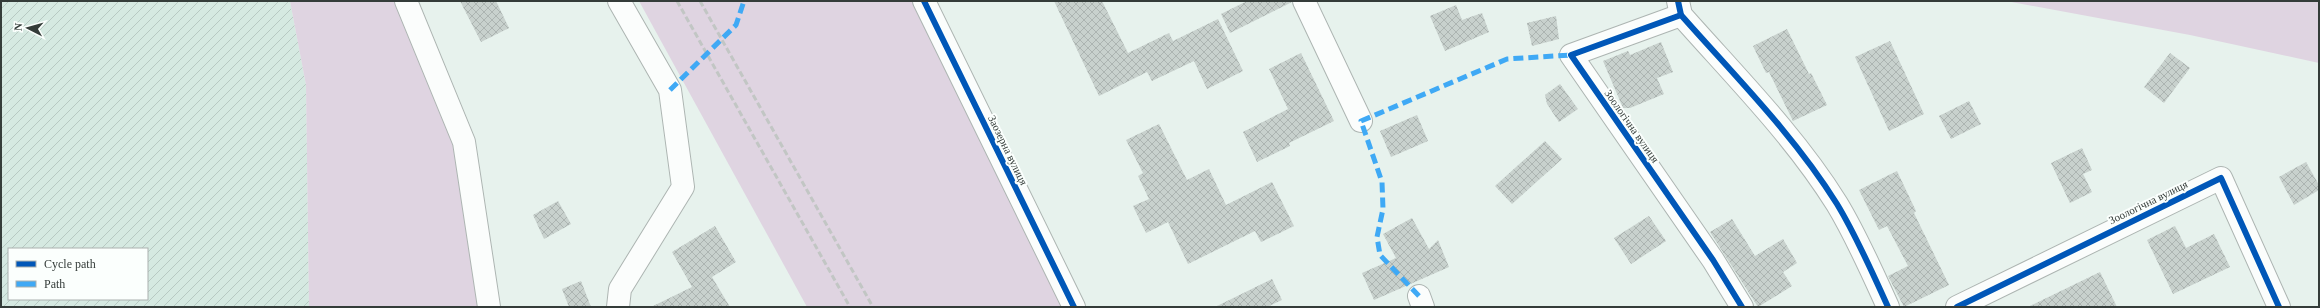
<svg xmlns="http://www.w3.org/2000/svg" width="2320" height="308" viewBox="0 0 2320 308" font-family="Georgia,serif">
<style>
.industrial{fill:url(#industrial-furrows);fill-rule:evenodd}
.grass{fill:#dfd4e1}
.building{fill:url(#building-cross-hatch)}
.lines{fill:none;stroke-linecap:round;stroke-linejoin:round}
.minor-casing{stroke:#adb5b2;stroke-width:24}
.tertiary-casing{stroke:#adb5b2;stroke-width:24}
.minor{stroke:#fbfdfc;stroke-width:22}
.tertiary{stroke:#fbfdfc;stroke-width:22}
.rail{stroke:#c2c6c4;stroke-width:3;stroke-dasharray:6 3;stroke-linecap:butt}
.quiet{stroke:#3fa9f5;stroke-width:5;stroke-dasharray:10 5;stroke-linecap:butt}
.cycleway-casing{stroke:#fbfffd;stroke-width:8}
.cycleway{stroke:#0057b8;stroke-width:6}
.labels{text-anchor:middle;stroke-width:4;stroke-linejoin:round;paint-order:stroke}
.street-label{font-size:11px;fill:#343c39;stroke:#fbfffd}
</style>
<defs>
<pattern id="industrial-furrows" width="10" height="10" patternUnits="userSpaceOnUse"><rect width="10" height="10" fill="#d5e9e1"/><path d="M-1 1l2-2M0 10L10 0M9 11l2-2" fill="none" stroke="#b7c9c2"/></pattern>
<pattern id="building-cross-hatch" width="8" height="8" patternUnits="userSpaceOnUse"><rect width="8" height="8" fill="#c8d1cd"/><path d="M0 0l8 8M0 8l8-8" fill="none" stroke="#acb4b1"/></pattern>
</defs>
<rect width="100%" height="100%" fill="#e7f2ed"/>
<!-- industrial -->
<path class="industrial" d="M 1,1 L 290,1 L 306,85 L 309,307 L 1,307 ZM 9,249 L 147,249 L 147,299 L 9,299 Z"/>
<!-- grass -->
<g class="grass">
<path d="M 290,1 L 398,1 L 457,143 L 481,307 L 309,307 L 306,85 Z"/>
<path d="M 639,1 L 924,1 L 1074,307 L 807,307 Z"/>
<path d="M 2006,1 L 2319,1 L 2319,63 L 2190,35 Z"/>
</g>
<!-- building -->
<g class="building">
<path d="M 460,1 L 496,1 L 509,28 L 481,42 Z"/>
<path d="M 1054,1 L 1102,1 L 1128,53 L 1169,33 L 1173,41 L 1218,19 L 1243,71 L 1207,89 L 1194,61 L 1152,81 L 1147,72 L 1099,96 Z"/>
<path d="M 1247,1 L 1292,1 L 1292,2 L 1230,33 L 1221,14 Z"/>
<path d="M 1456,5 L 1462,20 L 1482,13 L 1489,32 L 1445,51 L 1430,16 Z"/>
<path d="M 1556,16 L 1559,39 L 1532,46 L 1527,23 Z"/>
<path d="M 1787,29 L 1809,74 L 1811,73 L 1827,105 L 1793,121 L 1769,72 L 1766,73 L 1753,46 Z"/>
<path d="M 1890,41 L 1924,114 L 1889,131 L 1855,57 Z"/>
<path d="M 1661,42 L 1673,72 L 1657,78 L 1664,94 L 1630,108 L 1623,108 L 1603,61 L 1628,51 L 1630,55 Z"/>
<path d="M 1301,53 L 1334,121 L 1289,143 L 1290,146 L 1257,162 L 1243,132 L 1288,109 L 1269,69 Z"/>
<path d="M 2170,53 L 2190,68 L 2164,103 L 2144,87 Z"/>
<path d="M 1560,84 L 1578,109 L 1559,122 L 1547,104 L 1545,95 Z"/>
<path d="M 1969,101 L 1981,124 L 1951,139 L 1939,116 Z"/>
<path d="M 1417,115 L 1428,141 L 1391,157 L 1380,131 Z"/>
<path d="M 1159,124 L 1187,180 L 1209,169 L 1226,205 L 1272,182 L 1294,226 L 1261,242 L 1255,231 L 1188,264 L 1168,222 L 1146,233 L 1133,206 L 1149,199 L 1138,176 L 1143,173 L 1126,140 Z"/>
<path d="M 1545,141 L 1562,159 L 1512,204 L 1495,186 Z"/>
<path d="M 2082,148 L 2092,170 L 2083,174 L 2092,192 L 2070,203 L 2051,163 Z"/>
<path d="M 2306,162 L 2319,185 L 2319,190 L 2294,205 L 2279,177 Z"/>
<path d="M 1897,171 L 1916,211 L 1914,213 L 1949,285 L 1904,307 L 1888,276 L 1908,266 L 1887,226 L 1879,230 L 1859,190 Z"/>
<path d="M 558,201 L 571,224 L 544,239 L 533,215 Z"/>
<path d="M 1649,216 L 1666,241 L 1631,264 L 1614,238 Z"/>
<path d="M 1412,218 L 1429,249 L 1438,240 L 1449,267 L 1374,300 L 1362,273 L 1396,258 L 1383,234 Z"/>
<path d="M 1732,219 L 1755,256 L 1783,239 L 1797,263 L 1783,272 L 1792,286 L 1758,307 L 1710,232 Z"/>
<path d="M 715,226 L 736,262 L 712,277 L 730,307 L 651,307 L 692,287 L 672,252 Z"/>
<path d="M 2175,226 L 2186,248 L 2214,234 L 2230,267 L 2173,294 L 2147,240 Z"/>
<path d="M 2100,272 L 2117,307 L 2028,307 Z"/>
<path d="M 1272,279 L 1282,300 L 1267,307 L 1215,307 Z"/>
<path d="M 581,281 L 591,307 L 569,307 L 562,289 Z"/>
</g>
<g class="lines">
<!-- minor casing -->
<g class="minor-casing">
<g id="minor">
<path d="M 406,1 L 464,142 L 489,307"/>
<path d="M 1304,1 L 1361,121"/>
<path d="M 1678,1 L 1681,15 C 1734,75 1794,135 1837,204 C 1857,237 1872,272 1888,307"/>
<path d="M 1681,15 L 1571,55 L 1713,260 L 1742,307"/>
<path d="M 1419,296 L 1423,307"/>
<path d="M 618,307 L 620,289 L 683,187 L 670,90 L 619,1"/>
<path d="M 1957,307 L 2221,178 L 2279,307"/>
</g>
</g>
<!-- tertiary casing -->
<g class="tertiary-casing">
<path id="tertiary" d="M 924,1 L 1074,307"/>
</g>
<!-- minor -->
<use href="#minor" class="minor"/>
<!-- tertiary -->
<use href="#tertiary" class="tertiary"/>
<!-- rail -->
<g class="rail">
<path d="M 677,1 L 850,307"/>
<path d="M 700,1 L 873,307"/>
</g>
<!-- quiet -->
<g class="quiet">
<path d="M 670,90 L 736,25 L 744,1"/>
<path d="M 1419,296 L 1380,255 L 1377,237 L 1383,209 L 1382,182 L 1361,121 L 1507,59 L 1571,55"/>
</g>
<!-- cycleway casing -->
<g class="cycleway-casing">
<g id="cycleway">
<path d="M 924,1 L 1074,307"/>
<path d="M 1678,1 L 1681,15 C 1734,75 1794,135 1837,204 C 1857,237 1872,272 1888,307"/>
<path d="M 1681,15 L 1571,55 L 1713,260 L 1742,307"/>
<path d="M 1957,307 L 2221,178 L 2279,307"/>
</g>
</g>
<!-- cycleway -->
<use href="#cycleway" class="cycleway"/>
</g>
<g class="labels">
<!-- street labels -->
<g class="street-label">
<text transform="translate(1632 126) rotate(55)" y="4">Зоологічна вулиця</text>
<text transform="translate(1008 150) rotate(64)" y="4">Заозерна вулиця</text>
<text transform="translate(2148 202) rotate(-26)" y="4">Зоологічна вулиця</text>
</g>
</g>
<!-- border -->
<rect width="2320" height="308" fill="none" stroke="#343c39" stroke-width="4"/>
<!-- legend -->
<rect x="8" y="248" width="140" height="52" fill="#fbfffd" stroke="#abb1af"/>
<rect x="16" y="261" width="20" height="6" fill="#0057b8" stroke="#abb1af"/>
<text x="44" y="268" font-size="12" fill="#343c39">Cycle path</text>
<rect x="16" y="281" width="20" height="6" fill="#3fa9f5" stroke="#abb1af"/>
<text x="44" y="288" font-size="12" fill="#343c39">Path</text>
<!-- north arrow -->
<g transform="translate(28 28) rotate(276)" stroke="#fbfffd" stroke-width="3" paint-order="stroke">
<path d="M0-3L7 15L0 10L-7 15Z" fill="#343c39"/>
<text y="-6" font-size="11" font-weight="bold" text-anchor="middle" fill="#343c39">N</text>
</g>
</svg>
